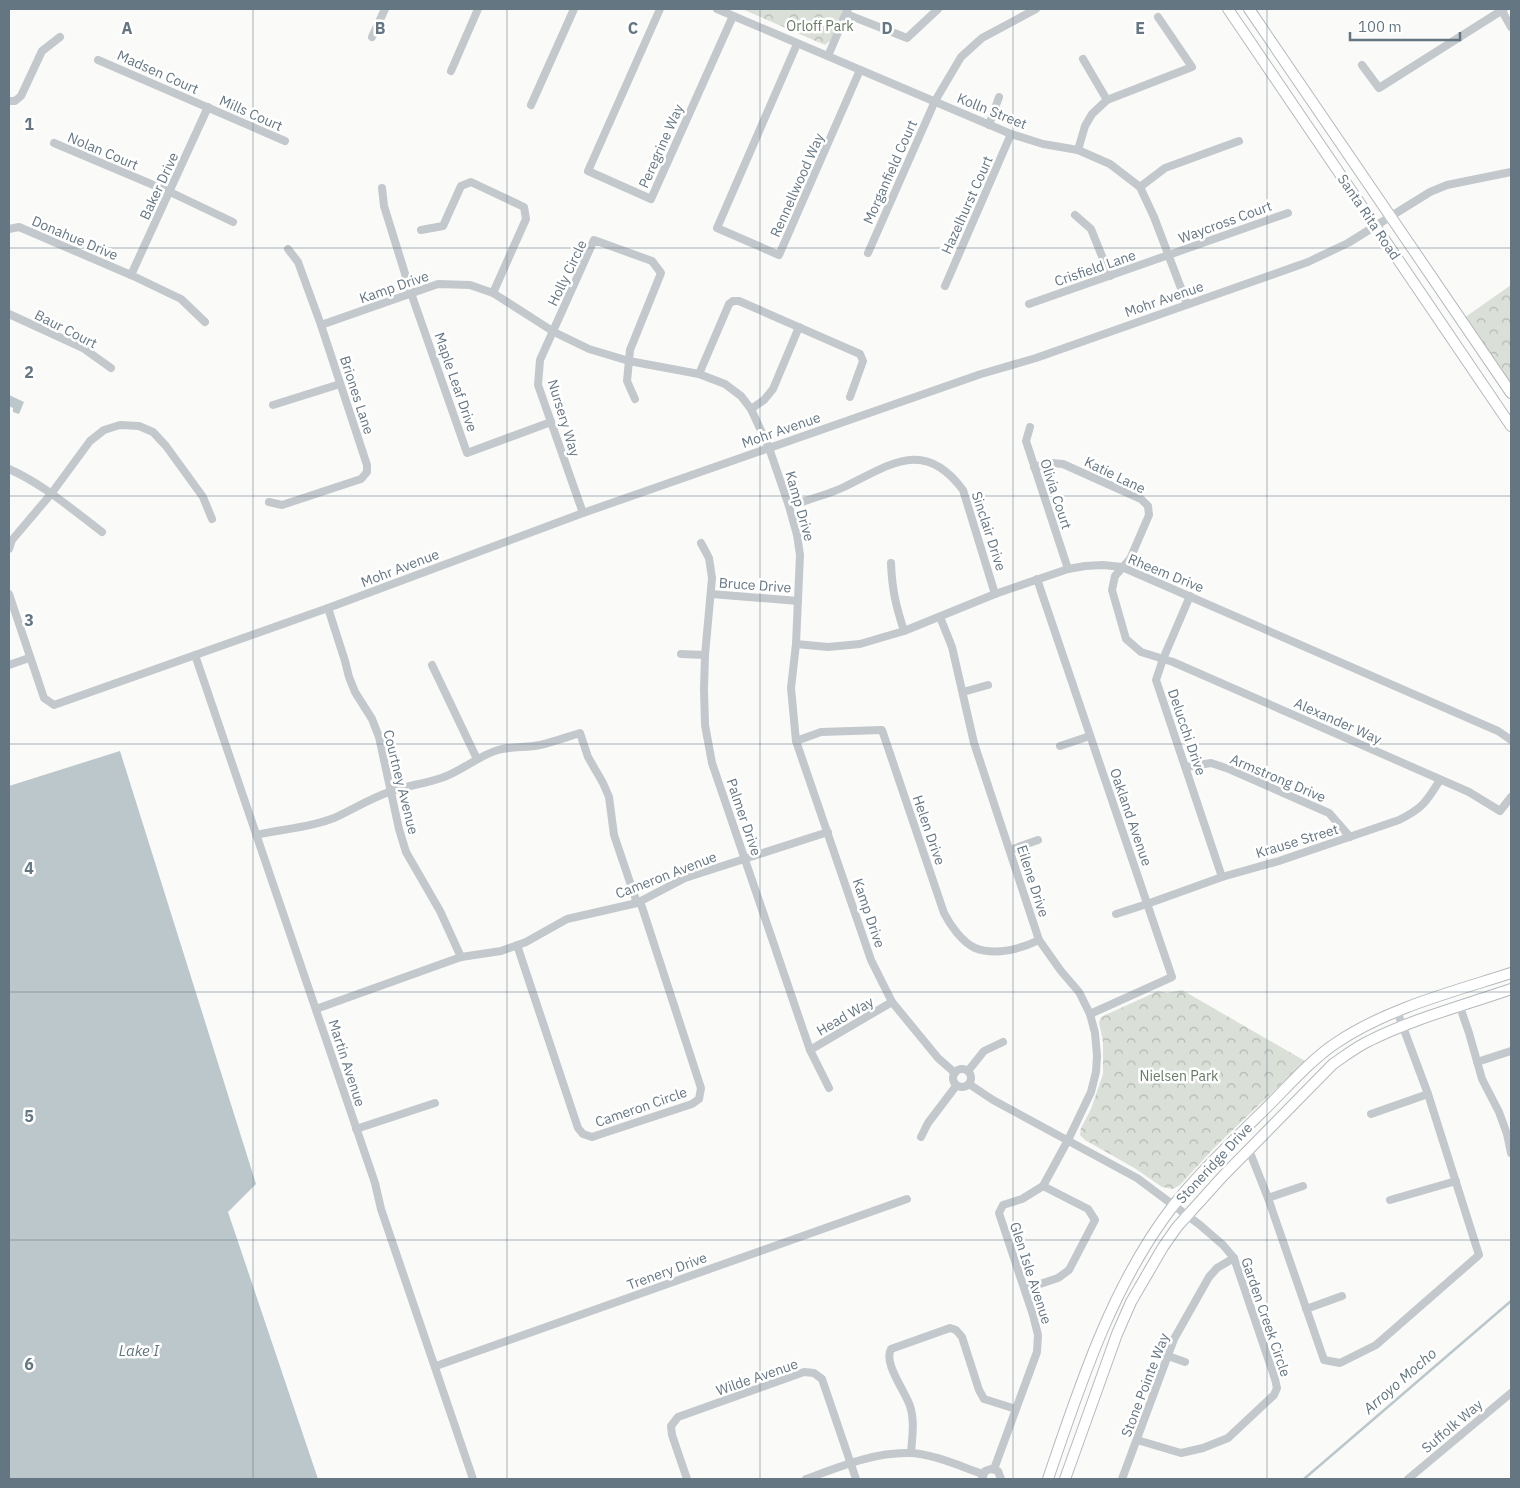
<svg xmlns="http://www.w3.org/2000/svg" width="1520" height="1488" viewBox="0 0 1520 1488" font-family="'IBM Plex Sans',sans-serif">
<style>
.park{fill:url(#park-crowns)}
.water{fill:#bbc7cb}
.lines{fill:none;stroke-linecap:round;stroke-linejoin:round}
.stream{stroke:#bbc7cb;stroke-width:2.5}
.major-casing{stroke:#b5babe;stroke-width:12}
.minor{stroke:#c3c8cc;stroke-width:8}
.major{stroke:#fff;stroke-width:10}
.grid{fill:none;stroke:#657683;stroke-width:1;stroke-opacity:0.55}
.labels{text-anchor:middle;stroke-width:5;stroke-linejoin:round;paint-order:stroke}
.park-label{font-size:14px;fill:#687a64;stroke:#fff}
.street-label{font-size:14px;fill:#657683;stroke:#fff}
.water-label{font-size:15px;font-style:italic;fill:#60757c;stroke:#fff}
.grid-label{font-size:16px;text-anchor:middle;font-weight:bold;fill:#657683;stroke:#fff;stroke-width:5;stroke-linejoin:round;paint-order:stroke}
</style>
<defs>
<pattern id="park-crowns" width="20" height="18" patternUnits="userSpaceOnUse" patternTransform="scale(1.25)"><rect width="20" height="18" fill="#dadfd7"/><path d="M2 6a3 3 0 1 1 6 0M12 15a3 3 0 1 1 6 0" fill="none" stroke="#b4b9b4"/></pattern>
</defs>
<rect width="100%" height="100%" fill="#fafaf8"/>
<!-- park -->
<g class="park">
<path d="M 742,9 L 845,9 L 831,40 L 825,45 Z"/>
<path d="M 1511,285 L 1511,387 L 1464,318 Z"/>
<path d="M 1182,990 L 1305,1061 L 1214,1148 L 1180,1185 L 1173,1189 L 1162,1187 L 1136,1169 L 1085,1140 L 1080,1135 L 1081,1128 L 1091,1109 L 1103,1074 L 1103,1042 L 1099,1022 L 1101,1017 L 1158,991 L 1167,993 Z"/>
</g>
<!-- water -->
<g class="water">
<path d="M 9,395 L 24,402 L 19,414 L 13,412 L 13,408 L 9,406 Z"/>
<path d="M 120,751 L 256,1184 L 228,1212 L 318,1479 L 9,1479 L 9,786 Z"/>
</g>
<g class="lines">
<!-- stream -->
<path class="stream" d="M 1304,1479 L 1511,1301"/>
<!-- major casing -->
<g class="major-casing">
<g id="major">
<path d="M 1228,9 L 1511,426"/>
<path d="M 1249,9 L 1511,393"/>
<path d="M 1048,1479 C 1080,1385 1112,1285 1173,1206 C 1199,1173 1230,1144 1259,1115 C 1283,1092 1309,1061 1336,1043 C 1388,1008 1452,992 1511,973"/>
<path d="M 1065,1479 L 1117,1334 L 1131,1302 L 1163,1247 L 1177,1227 L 1223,1176 L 1333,1064 C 1345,1056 1356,1047 1369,1041 C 1412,1019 1465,1005 1511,989"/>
</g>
</g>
<!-- minor -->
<g class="minor">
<path d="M 660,9 L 588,171 L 651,199 L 733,16"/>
<path d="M 717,9 L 1011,134 L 1043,144 L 1078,150 L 1110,164 L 1140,187 L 1154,217 L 1187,304"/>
<path d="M 1501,9 L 1511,27"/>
<path d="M 846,14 L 907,38 L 938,9"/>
<path d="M 372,37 L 385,9"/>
<path d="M 797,44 L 717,228 L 779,255 L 860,70"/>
<path d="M 828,56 L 848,9"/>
<path d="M 1083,59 L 1107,100"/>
<path d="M 98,60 L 285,141"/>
<path d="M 1362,65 L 1379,88 L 1504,9"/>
<path d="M 451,71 L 478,9"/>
<path d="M 9,101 L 15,101 L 21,96 L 42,51 L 60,37"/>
<path d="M 531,105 L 574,9"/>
<path d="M 989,125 L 999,97"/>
<path d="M 54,143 L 170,192 L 233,222"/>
<path d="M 1078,150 L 1085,126 L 1092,114 L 1107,100 L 1192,67 L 1158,17"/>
<path d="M 1140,187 L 1165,168 L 1239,141"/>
<path d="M 382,188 L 384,206 L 411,293 L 467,453 L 551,422"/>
<path d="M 1075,215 L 1091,229 L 1110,276"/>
<path d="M 9,229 L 19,227 L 131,275 L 181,299 L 205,322"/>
<path d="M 421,230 L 443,226 L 461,186 L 471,182 L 524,207 L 526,219 L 493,293"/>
<path d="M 868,253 L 935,101 L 961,57 L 982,38 L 1036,9"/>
<path d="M 131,275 L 208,107"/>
<path d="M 945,286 L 1011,134"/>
<path d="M 1029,304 L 1288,213"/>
<path d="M 9,314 L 83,348 L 111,368"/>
<path d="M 321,325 L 438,284 L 470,285 L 493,293 L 554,332 L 589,349 L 629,361 L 699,374 L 725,384 L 741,396 L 751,409 L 769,448 L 789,506 L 797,535 L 800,555 L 796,644 L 791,688 L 796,741 L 871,960 L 892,1002 L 938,1058 L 955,1073"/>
<path d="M 699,374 L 729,304 L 733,301 L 739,301 L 860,354 L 863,361 L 850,397"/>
<path d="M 273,405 L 340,384"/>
<path d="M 751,409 L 764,400 L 773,389 L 799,327"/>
<path d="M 1030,427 L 1026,441 L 1068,569"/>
<path d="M 1034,467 L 1052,463 L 1063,464 L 1141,499 L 1148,506 L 1149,515 L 1130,559 L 1115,576 L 1112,590 L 1126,639 L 1141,652 L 1173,662 L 1469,792 L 1500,811 L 1511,797"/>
<path d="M 9,469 C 43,484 73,510 102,532"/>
<path d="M 269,502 L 282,505 L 361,479 L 367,472 L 367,465 L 321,325 L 298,262 L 288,249"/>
<path d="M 789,506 C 807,500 827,495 844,487 C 890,465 924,437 963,490 L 995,594"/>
<path d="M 583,513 L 538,385 L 540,360 L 594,240 L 652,261 L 661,273 L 630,350 L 627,381 L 635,399"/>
<path d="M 701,543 L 709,558 L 712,578 L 705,655 L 704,689 L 705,725 L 712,763 L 810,1050 L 829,1088"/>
<path d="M 9,549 L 12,540 L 51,494 L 90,441 L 104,430 L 120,425 L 139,426 L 153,432 L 166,446 L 203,497 L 212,519"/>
<path d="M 891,563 C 892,590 896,606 904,631"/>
<path d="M 1037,579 L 1172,977 L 1090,1014"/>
<path d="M 9,594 L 44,698 L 54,705 L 328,608 L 583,513 L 981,374 L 1036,358 L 1308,262 L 1348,243 L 1430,192 L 1447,185 L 1511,172"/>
<path d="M 711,594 L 798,601"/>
<path d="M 1190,596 L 1163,659 L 1156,680 L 1222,877"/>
<path d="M 328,608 L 345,661 L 349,677 L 355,692 L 372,719 L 379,737 L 399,829 L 406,852 L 440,911 L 461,957"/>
<path d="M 940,617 L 952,647 L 974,743 L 1039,940 L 1061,971 L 1079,992 L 1090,1014 L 1095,1033 L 1097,1056 L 1096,1072 L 1091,1092 L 1068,1140 L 1043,1186 L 1022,1199 L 1003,1205 L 999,1213 L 1033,1315 L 1038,1335 L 1037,1352 L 994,1469"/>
<path d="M 796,644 L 828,647 L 860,644 L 904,631 L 995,594 L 1068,569 L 1085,566 L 1103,565 L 1122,567 L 1498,731 L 1511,740"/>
<path d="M 681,654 L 705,655"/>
<path d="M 195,655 L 375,1183 L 381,1209 L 473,1479"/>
<path d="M 9,665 L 29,658"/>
<path d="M 432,665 L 477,759"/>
<path d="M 963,692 L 988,685"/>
<path d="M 796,741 L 821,732 L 882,730 L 944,913 C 950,925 962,942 975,948 C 995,956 1021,949 1039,940"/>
<path d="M 1060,746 L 1090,736"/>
<path d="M 1186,767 L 1211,763 L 1229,769 L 1329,813 L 1350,837"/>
<path d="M 256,835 C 281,829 309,828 334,818 C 352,810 369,799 389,792 C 407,785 426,784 444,777 C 463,770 478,756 498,750 C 512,746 526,748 540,745 C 553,742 567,737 580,733 L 588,757 L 603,783 L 609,797 L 614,835 L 637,903"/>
<path d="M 1010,850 L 1038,840"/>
<path d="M 1116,914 L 1147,904 L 1222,877 L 1279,861 L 1399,820 C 1423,808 1427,801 1440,780"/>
<path d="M 517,945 L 578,1128 L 583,1134 L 592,1137 L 692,1104 L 699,1099 L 701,1088 L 640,901"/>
<path d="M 1460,1007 L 1469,1033 L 1482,1079 L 1499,1112 L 1507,1134 L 1511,1153"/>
<path d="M 316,1009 L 461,957 L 501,951 L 526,942 L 567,919 L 637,903 L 685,878 L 828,832"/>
<path d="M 810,1050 L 892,1002"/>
<path d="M 1477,1062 L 1511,1051"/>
<circle cx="962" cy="1078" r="9"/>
<path d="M 968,1071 L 984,1051 L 1003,1042"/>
<path d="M 969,1084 L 993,1100 L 1137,1178 L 1200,1225 L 1223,1245 L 1234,1258 L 1275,1379 L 1277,1388 L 1274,1395 L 1228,1438 L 1203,1448 L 1181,1453 L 1137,1440"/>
<path d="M 1371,1114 L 1428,1094"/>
<path d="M 356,1129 L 435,1103"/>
<path d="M 921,1137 L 928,1123 L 956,1086"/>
<path d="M 1249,1150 L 1268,1198 L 1324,1360 L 1340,1363 L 1376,1345 L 1479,1255 L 1428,1094 L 1397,1011"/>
<path d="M 1268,1198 L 1303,1186"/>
<path d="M 1390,1200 L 1456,1181"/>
<path d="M 1025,1289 L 1058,1278 L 1069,1270 L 1095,1220 L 1088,1209 L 1043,1186"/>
<path d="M 1306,1309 L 1342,1296"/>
<path d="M 1168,1356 L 1185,1362"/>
<path d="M 436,1366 L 907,1199"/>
<path d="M 911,1453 C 912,1438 915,1421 910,1406 C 905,1391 883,1363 891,1349 L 950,1328 L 956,1330 L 962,1337 L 979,1390 L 984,1399 L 1016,1409"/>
<path d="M 687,1479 L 672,1435 L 671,1426 L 678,1417 L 804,1372 L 814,1373 L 822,1379 L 856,1479"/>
<path d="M 806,1479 C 839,1467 874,1452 909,1453 C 931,1453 962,1467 983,1474"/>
<path d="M 982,1479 L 985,1471 L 991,1469 L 998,1471 L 1001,1479"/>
<path d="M 1122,1479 L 1174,1339 L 1209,1277 L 1217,1268 L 1234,1258"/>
<path d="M 1408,1479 L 1511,1393"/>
</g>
<!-- major -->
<use href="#major" class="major"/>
</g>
<!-- grid -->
<path class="grid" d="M 253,9 L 253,1479M 507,9 L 507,1479M 760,9 L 760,1479M 1013,9 L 1013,1479M 1267,9 L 1267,1479M 9,248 L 1511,248M 9,496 L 1511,496M 9,744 L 1511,744M 9,992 L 1511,992M 9,1240 L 1511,1240"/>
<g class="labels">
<!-- park labels -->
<g class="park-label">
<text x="820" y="31">Orloff Park</text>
<text x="1179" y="1081">Nielsen Park</text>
</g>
<!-- street labels -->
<g class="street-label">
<text transform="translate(158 72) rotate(24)" y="5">Madsen Court</text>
<text transform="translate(992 111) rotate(22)" y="5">Kolln Street</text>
<text transform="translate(251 113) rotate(24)" y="5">Mills Court</text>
<text transform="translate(661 146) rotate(-66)" y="5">Peregrine Way</text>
<text transform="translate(103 151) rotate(23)" y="5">Nolan Court</text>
<text transform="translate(890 172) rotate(-66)" y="5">Morganfield Court</text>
<text transform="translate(797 185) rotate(-66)" y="5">Rennellwood Way</text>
<text transform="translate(159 186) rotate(-65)" y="5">Baker Drive</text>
<text transform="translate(967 205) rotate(-66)" y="5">Hazelhurst Court</text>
<text transform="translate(1369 217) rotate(56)" y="5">Santa Rita Road</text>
<text transform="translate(1225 222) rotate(-20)" y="5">Waycross Court</text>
<text transform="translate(75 238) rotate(23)" y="5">Donahue Drive</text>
<text transform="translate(1095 268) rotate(-19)" y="5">Crisfield Lane</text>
<text transform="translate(567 273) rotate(-64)" y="5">Holly Circle</text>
<text transform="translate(394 287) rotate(-19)" y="5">Kamp Drive</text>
<text transform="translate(1164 299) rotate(-19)" y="5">Mohr Avenue</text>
<text transform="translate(66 329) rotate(27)" y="5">Baur Court</text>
<text transform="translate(456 382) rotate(71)" y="5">Maple Leaf Drive</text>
<text transform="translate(357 395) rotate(72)" y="5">Briones Lane</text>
<text transform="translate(564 418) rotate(73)" y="5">Nursery Way</text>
<text transform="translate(781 430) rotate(-19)" y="5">Mohr Avenue</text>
<text transform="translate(1115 475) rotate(26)" y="5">Katie Lane</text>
<text transform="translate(1056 494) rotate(72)" y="5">Olivia Court</text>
<text transform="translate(800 506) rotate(74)" y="5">Kamp Drive</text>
<text transform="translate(989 531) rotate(72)" y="5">Sinclair Drive</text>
<text transform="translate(400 568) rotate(-21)" y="5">Mohr Avenue</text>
<text transform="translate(1166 573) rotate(22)" y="5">Rheem Drive</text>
<text transform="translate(755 585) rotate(4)" y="5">Bruce Drive</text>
<text transform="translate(1338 721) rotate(24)" y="5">Alexander Way</text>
<text transform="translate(1187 732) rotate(71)" y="5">Delucchi Drive</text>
<text transform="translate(1278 778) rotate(23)" y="5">Armstrong Drive</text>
<text transform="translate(401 782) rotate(76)" y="5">Courtney Avenue</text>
<text transform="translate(744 817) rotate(71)" y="5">Palmer Drive</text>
<text transform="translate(1131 817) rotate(71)" y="5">Oakland Avenue</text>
<text transform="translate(929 830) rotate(71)" y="5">Helen Drive</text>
<text transform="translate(1297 841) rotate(-17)" y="5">Krause Street</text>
<text transform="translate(666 875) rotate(-21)" y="5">Cameron Avenue</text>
<text transform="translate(1033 881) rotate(72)" y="5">Eilene Drive</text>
<text transform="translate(869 913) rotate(71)" y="5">Kamp Drive</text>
<text transform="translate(845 1016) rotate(-30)" y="5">Head Way</text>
<text transform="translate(347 1063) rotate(72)" y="5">Martin Avenue</text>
<text transform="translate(641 1107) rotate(-19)" y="5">Cameron Circle</text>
<text transform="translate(1214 1163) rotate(-47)" y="5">Stoneridge Drive</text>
<text transform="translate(667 1271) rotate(-20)" y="5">Trenery Drive</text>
<text transform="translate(1031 1273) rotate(72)" y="5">Glen Isle Avenue</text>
<text transform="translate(1266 1317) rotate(71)" y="5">Garden Creek Circle</text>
<text transform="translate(757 1377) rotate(-19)" y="5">Wilde Avenue</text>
<text transform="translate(1145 1385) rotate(-69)" y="5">Stone Pointe Way</text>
<text transform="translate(1452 1426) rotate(-40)" y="5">Suffolk Way</text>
</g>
<!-- water labels -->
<g class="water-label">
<text x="139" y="1356">Lake I</text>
<text transform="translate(1400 1381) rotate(-41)" y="5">Arroyo Mocho</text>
</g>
</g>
<g class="grid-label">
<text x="127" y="34">A</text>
<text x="380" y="34">B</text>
<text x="633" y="34">C</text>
<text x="887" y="34">D</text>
<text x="1140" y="34">E</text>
<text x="29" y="130">1</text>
<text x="29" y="378">2</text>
<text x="29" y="626">3</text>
<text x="29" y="874">4</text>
<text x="29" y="1122">5</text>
<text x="29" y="1370">6</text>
</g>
<!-- border -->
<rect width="1520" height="1488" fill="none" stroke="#657683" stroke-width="20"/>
<!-- scale -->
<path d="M1350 32v8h110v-8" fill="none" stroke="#657683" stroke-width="2.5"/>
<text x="1358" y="32" font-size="15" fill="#657683" stroke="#ffffff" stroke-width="4" paint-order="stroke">100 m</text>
</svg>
